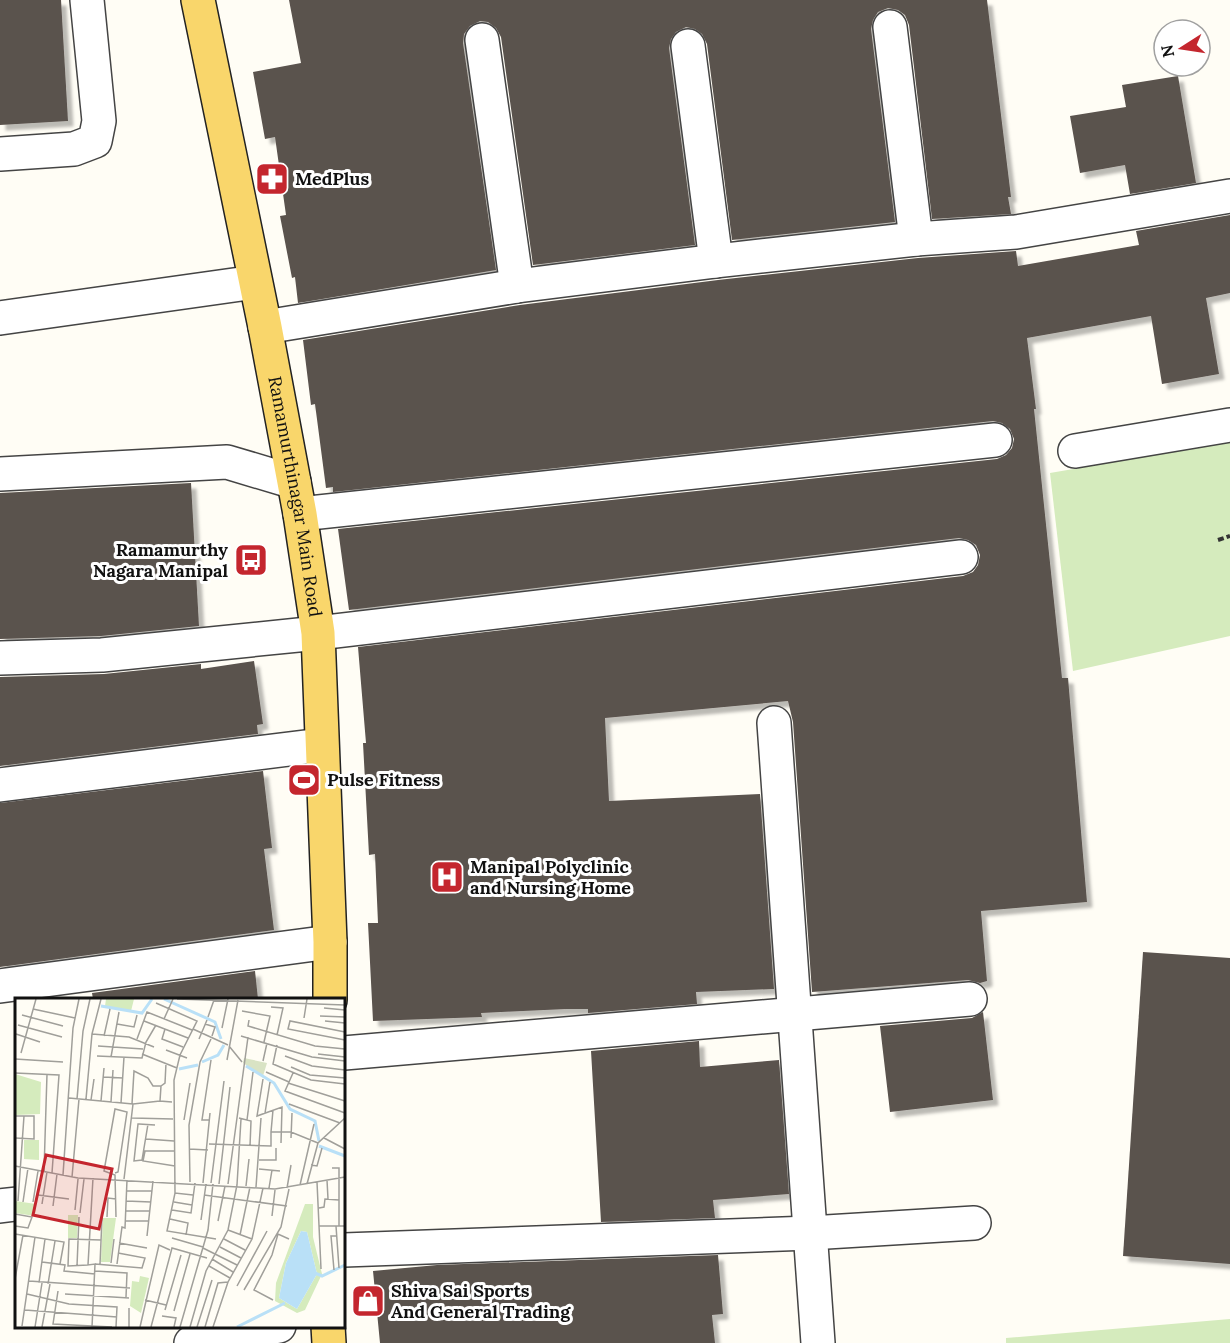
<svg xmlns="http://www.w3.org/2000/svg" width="1230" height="1343" viewBox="0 0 1230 1343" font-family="Lora,serif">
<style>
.green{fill:#d5ebbd}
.building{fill:#5a524d;filter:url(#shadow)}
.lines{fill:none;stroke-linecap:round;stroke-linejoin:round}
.minor-casing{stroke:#444;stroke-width:36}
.major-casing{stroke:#222;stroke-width:36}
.path{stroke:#333;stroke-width:4;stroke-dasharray:6 3;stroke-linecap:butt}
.minor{stroke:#fff;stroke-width:33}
.major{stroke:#f9d66b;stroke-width:33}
.labels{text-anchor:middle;stroke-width:6;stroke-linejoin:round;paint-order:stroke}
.poi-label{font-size:18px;font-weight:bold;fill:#111;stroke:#fff;text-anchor:start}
.street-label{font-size:18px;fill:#111;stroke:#fff}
.inset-river{fill:none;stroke:#b9e0f7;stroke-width:3}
.inset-road{fill:none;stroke:#a09f9a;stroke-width:1.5}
.view{fill:#c4262e;fill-opacity:0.15;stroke:#c4262e;stroke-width:3}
.inset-edge{fill:none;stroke:#111;stroke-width:3}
</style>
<defs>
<filter id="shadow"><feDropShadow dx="5.5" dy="5.5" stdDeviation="1.5" flood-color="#0004"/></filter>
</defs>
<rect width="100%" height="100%" fill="#fffdf5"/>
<!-- green -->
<g class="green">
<path d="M 1230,442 L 1230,636 L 1073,671 L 1050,473 Z"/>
<path d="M 1230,1319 L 1230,1343 L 1006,1343 L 1006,1338 Z"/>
</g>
<!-- building -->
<g class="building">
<path d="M 0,0 L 61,0 L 68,121 L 0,125 Z"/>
<path d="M 289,0 L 987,0 L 1011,197 L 1008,197 L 1011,214 L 932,219 L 909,25 L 905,15 L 898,10 L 888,8 L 878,12 L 873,20 L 871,29 L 895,222 L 732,240 L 707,44 L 702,34 L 695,29 L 686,27 L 676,32 L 671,39 L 669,48 L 695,245 L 533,265 L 501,37 L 496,28 L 488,22 L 480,21 L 470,26 L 464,34 L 463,43 L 496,270 L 298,303 L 295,277 L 292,278 L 280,216 L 286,215 L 275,137 L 265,139 L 253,72 L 301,63 Z"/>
<path d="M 1178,76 L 1196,183 L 1130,194 L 1125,165 L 1080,173 L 1070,116 L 1126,107 L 1122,85 Z"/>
<path d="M 1230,215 L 1230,293 L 1206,298 L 1219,374 L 1162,384 L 1151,316 L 1027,338 L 1036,409 L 1034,409 L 1062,678 L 1068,678 L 1087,902 L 981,911 L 987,981 L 980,983 L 968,980 L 812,992 L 793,722 L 788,701 L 605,718 L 609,801 L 760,794 L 774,989 L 696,992 L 697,1004 L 588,1013 L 588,1009 L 566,1009 L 481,1013 L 482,1017 L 373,1021 L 368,923 L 378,923 L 375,854 L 369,855 L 363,743 L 366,743 L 358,647 L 963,576 L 973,572 L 978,565 L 980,555 L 976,545 L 968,540 L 959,538 L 349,610 L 338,529 L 997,459 L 1006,455 L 1012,448 L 1014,439 L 1010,429 L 1002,423 L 993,421 L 333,492 L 333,487 L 326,488 L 315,404 L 311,405 L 303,340 L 520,305 L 718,280 L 918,258 L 1016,251 L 1018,266 L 1139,245 L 1136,231 Z"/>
<path d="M 191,483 L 199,626 L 101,636 L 0,639 L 0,493 Z"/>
<path d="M 254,661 L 263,724 L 257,725 L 258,734 L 0,766 L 0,677 L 104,674 L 201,664 L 201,669 Z"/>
<path d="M 263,771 L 272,848 L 264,849 L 274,930 L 0,967 L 0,803 Z"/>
<path d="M 1143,952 L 1230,958 L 1230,1264 L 1123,1256 Z"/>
<path d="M 255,971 L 258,999 L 93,999 L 92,993 Z"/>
<path d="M 983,1012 L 993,1100 L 890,1112 L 880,1026 L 972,1018 Z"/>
<path d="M 699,1041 L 700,1067 L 779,1060 L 789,1194 L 713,1200 L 715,1218 L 601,1222 L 591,1051 Z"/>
<path d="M 718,1255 L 723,1314 L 712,1315 L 715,1343 L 380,1343 L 373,1271 L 437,1265 Z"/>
</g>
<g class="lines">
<!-- minor casing -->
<g class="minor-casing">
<g id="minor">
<path d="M 890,27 L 916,239"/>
<path d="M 482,40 L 517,286"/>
<path d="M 688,46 L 716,261"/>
<path d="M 0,154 L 74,149 L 95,141 L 99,121 L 87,0"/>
<path d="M 0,318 L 255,282"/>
<path d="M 265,327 L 517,286 L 716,261 L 916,239 L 1016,232 L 1230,196"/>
<path d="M 1075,451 L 1230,425"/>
<path d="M 0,474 L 227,462 L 294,482"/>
<path d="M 300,514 L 995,440"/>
<path d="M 0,658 L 102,655 L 318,633 L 961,557"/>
<path d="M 774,723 L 818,1343"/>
<path d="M 0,785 L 321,745"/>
<path d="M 0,986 L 330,942"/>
<path d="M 344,1053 L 970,999"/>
<path d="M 0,1206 L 16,1204"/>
<path d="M 344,1250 L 810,1233 L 974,1223"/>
<path d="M 191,1343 L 279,1326"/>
</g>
</g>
<!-- major casing -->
<g class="major-casing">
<g id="major">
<path id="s1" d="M 198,0 L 265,327 L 300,514 L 318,633 L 330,942 L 330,1000"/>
<path d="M 328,1326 L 329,1343"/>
</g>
</g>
<!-- path -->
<path class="path" d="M 1218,540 L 1230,536"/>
<!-- minor -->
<use href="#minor" class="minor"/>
<!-- major -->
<use href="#major" class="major"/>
</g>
<!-- icons -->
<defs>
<g id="pharmacy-square" transform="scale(1.725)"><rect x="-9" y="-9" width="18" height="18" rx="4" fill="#c4262e" stroke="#fff"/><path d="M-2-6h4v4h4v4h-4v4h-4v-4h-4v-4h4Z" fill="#fff"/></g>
<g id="bus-square" transform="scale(1.725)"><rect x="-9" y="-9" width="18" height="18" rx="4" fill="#c4262e" stroke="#fff"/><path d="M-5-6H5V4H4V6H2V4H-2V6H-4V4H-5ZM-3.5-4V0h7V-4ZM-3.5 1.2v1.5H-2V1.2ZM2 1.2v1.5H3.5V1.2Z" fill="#fff"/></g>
<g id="stadium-square" transform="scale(1.725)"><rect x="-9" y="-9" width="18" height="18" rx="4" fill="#c4262e" stroke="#fff"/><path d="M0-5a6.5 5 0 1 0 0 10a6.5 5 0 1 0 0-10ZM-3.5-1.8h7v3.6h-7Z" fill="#fff"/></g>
<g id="hospital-square" transform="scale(1.725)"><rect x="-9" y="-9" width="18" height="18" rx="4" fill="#c4262e" stroke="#fff"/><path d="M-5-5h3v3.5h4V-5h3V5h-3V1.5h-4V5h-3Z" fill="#fff"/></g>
<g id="shop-square" transform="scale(1.725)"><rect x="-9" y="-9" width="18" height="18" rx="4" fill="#c4262e" stroke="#fff"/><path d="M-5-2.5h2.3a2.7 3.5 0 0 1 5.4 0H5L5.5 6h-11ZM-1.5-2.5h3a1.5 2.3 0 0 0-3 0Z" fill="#fff"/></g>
</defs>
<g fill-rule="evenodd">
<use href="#pharmacy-square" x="272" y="179"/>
<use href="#bus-square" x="251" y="560"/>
<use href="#stadium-square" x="304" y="780"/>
<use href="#hospital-square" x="447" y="877"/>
<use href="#shop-square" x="368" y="1301"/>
</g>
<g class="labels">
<!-- poi labels -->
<g class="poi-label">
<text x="295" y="185">MedPlus</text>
<text x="228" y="556" text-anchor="end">Ramamurthy<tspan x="228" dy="21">Nagara Manipal</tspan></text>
<text x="327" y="786">Pulse Fitness</text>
<text x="470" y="873">Manipal Polyclinic<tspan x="470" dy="21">and Nursing Home</tspan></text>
<text x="391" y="1297">Shiva Sai Sports<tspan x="391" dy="21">And General Trading</tspan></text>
</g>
<!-- street labels -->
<g class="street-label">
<text dy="6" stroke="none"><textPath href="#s1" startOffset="506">Ramamurthinagar Main Road</textPath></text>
</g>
</g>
<!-- overview -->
<g transform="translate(15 998)">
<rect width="330" height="330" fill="#fffdf5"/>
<path d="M 91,1 L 119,1 L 116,13 L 90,8 ZM 0,76 L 26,84 L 25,116 L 0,117 ZM 9,142 L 24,142 L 24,162 L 9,161 ZM 0,203 L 21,206 L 20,218 L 0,215 ZM 290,206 L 298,206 L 298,239 L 307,276 L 290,312 L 282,315 L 260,303 L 261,285 ZM 286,233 L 292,234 L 302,276 L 282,311 L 264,300 L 271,265 ZM 53,217 L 63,217 L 62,240 L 53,240 ZM 88,220 L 101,220 L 95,264 L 86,264 ZM 125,278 L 134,280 L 126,315 L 115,308 L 117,283 L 124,284 Z" fill="#d5ebbd" fill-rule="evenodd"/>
<path d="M 229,60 L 252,65 L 248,78 L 228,65 Z" fill="#d9e3c4"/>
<path d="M 286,233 L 292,234 L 302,276 L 282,311 L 264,300 L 271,265 Z" fill="#b9e0f7"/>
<path class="inset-river" d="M 149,1 L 200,24 L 206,41M 86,8 L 127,15 L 137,1M 187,64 L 203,57 L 209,47M 231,68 L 259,85 L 275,111 L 300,123 L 304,143M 164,71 L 183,67M 304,148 L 330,158M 300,275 L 307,278 L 330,267M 222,329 L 270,305"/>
<path class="inset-road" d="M 162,1 L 330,7M 141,5 L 182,23 L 165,57 L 159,82 L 160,195M 256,9 L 268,10 L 262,37M 309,10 L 330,12M 18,11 L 60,20M 227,13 L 255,18 L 249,44M 7,17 L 48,28M 305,18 L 330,19M 193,19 L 199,2M 289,20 L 292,1M 149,21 L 158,1M 234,22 L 233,28 L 300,48 L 330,51M 129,23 L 173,40M 310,23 L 330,25M 102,26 L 119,29 L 122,17M 190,26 L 200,29 L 197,38M 3,27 L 47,39M 207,30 L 213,1M 150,31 L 147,41 L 168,49M 178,31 L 213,47M 330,34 L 275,23 L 273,31 L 330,42M 1,36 L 25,44M 77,36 L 114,39 L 139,49M 89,38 L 95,11M 226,38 L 297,59 L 330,63M 122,41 L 132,14 L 177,32M 184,41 L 192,22M 262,47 L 258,66 L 296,82 L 330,86M 83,48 L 128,51M 214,48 L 227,64M 151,52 L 172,60M 6,55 L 21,1M 127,56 L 162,70M 303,56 L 330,59M 82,58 L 127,60 L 131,44 L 141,27M 270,58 L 297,68 L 330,72M 96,59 L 104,14M 0,61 L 48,64M 212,62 L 223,2M 248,63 L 252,45M 276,69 L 295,77 L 330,80M 251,74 L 274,84M 0,75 L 44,77 L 37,175M 278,75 L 270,93 L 330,115M 88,79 L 108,80M 248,81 L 242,118 L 267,109 L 266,145M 273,85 L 330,103M 146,88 L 150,85 L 151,65M 54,100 L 118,106 L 145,103M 62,101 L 68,33 L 75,1M 71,101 L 77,36 L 86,1M 76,102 L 79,81M 86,103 L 89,70M 96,104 L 98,72M 106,105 L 109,59M 117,106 L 119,73 L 133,80 L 138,88 L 146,88 L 145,103 L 157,104M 274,106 L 325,125M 250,115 L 255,84M 0,118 L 19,118 L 19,141 L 0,140M 117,120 L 158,121M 224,120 L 236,123 L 235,148M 169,122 L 175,85M 195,122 L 187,122 L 196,62M 232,122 L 238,74M 133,126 L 127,162 L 119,163 L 123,126 L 124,126 L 140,127M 256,134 L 258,112M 276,140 L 277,115M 309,140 L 330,151M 131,141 L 159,143M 194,146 L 256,148 L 256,134 L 276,134 L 303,145M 174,151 L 193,152M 160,153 L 130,153 L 128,163 L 160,168M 244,162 L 261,162 L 261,150M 296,167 L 302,168 L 307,150M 0,168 L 63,180 L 260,191 L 330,179M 317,170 L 324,170 L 324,228M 244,171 L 265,173M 29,173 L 32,76M 100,175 L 103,174 L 112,114 L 100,111 L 89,173 L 100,177 L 101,219M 48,177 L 58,30 L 64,1M 57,179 L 64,101M 109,181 L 118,106M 312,182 L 313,201M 175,184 L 174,127 L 185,64 L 196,41M 302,184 L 306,271M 188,185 L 195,115M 196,185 L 209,83M 204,186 L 215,89M 213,186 L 233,39M 292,186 L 303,145 L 330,120M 285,187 L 299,126M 231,188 L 234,161M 241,189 L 246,120M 254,190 L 257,172M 272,190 L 276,167M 112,193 L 137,193M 23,197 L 54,201M 178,197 L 160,195 L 152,233 L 201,241M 189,197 L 272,208M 3,203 L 9,118M 111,203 L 136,204M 8,204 L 13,170M 18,204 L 23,173M 159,204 L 177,207M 27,206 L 32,174M 38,208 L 42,176M 304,210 L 309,209 L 310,201 L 324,202M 60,212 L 63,181M 157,212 L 176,215 L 180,185M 111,213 L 135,213M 65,215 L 69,181M 0,216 L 17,219 L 13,230 L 0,228M 257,218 L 260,192M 92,219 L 93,200 L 101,201M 155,221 L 173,225 L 171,237M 186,222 L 191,186M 111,223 L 134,223M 203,223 L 210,188M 304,228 L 330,228M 321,228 L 324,270M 213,232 L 237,241M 0,236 L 49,244 L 45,266M 225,237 L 235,189M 132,238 L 138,183M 157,240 L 188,249M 209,241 L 230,252M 104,245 L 132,250M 205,249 L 226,260M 188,250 L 222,267M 197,261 L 218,274M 27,264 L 50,267 L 49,273 L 80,276M 96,265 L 99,241M 80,266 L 127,270 L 130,260 L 103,255M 85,266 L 87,220M 102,266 L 107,229 L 110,230 L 112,182M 73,267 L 53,268 L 54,241 L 86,242M 62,268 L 64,219M 194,268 L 215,280M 319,272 L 316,238 L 322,238M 80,273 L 112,275 L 111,299M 0,281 L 8,237M 14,283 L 115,290M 24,285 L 30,241M 33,286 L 40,243M 222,288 L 252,233M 229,292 L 266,229 L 274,191M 43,293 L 38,326 L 97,329M 12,296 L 54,306 L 102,309 L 101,329M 50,296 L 114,300M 130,302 L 151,307M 258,302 L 239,292 L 257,257 L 263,236 L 274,241M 10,312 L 102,319M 150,312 L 166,257M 159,313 L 175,256M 147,318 L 161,320 L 159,329M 7,328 L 20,239M 20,329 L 27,285M 27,329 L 35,286M 77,329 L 80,266 L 73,267 L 78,180M 114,329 L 114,310M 125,329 L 144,247 L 155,252M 136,329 L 157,250 L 192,260M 165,329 L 193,232 L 198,186M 175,329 L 191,273 L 213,232 L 222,187 L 226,121M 182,329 L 197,282M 190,329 L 203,285 L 213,284M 198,329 L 213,284 L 237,241 L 248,190"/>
<path class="view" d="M 31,157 L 97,171 L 84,231 L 18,217 Z"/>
<rect width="330" height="330" class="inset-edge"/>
</g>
<!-- north arrow -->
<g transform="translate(1182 48) rotate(258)"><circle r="28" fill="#ffffff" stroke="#a0a0a0" stroke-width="1.5"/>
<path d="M0-4.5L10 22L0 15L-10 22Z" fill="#c4262e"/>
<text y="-9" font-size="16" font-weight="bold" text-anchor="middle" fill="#111111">N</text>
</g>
</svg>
